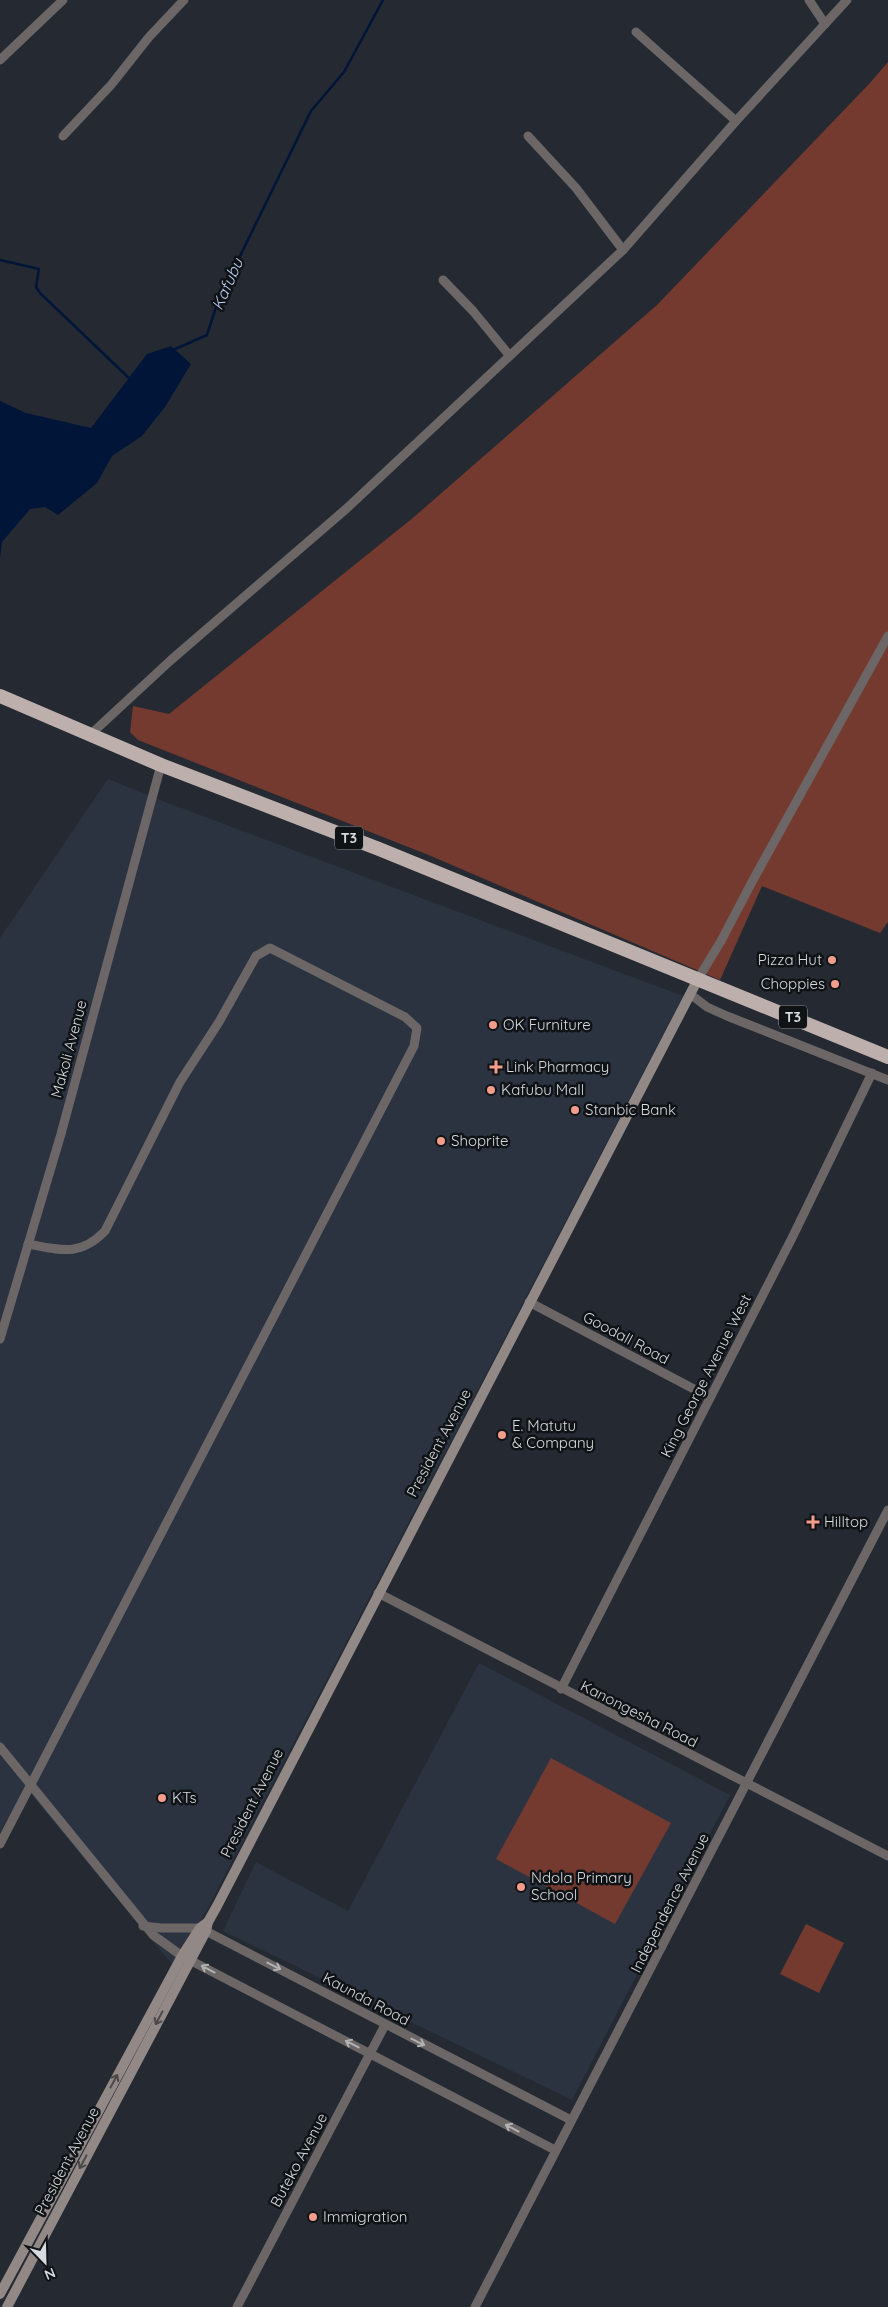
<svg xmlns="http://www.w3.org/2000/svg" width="888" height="2307" viewBox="0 0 888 2307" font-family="Quicksand,sans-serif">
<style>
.built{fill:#2b3340}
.green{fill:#743a2f}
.water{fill:#001538}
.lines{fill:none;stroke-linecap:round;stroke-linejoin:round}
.stream{stroke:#001538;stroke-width:2.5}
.minor{stroke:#6c6766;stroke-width:9}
.secondary{stroke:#928987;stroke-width:10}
.trunk{stroke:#bcafac;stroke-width:14}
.oneway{stroke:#b2b2b5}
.oneway2{stroke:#4a4849}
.poi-dot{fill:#f49d8b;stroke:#101316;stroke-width:2}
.labels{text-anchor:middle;stroke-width:5;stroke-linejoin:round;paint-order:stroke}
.shield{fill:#101316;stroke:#9b9fa3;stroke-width:1}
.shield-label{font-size:14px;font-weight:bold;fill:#d7dbe0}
.poi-label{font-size:15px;fill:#d7dbe0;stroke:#101316;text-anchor:start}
.street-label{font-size:15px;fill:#d7dbe0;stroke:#101316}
.water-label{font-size:16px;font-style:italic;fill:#bad4fb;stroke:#101316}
</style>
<rect width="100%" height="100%" fill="#252a32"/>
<!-- built -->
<g class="built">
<path d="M 108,779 L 168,803 L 683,996 L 176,1969 L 25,1787 L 0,1833 L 0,938 Z"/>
<path d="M 479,1663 L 730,1795 L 572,2100 L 223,1931 L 256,1862 L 348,1911 Z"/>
</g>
<!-- green -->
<g class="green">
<path d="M 888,62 L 888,922 L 880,933 L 762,886 L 720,980 L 431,856 L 138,740 L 130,732 L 133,706 L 169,714 L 414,517 L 657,305 L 869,84 Z"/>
<path d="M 551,1758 L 671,1823 L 615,1924 L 496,1859 Z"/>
<path d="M 806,1924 L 844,1943 L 819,1993 L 780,1974 Z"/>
</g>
<!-- water -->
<path class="water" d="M 171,346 L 191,364 L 165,407 L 142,436 L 112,456 L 97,483 L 58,515 L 45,507 L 30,509 L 2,542 L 0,559 L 0,401 L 26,413 L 91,428 L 147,354 Z"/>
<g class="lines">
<!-- stream -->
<g class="stream">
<path d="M 0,260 L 39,269 L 36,287 L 40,293 L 130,379"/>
<path d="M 173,350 L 207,335 L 218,301 L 311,111 L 344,72 L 383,0"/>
</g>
<!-- minor -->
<g class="minor">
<path d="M 809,0 L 825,24"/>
<path d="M 636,32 L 736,121"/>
<path d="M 0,60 L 63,0"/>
<path d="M 63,136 L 111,85 L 149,37 L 184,0"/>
<path d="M 528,136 L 576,188 L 623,250"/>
<path d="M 443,280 L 473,311 L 509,355"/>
<path d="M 91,734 L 171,660 L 346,509 L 623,250 L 736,121 L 847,0"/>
<path d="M 698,979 L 721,941 L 753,880 L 888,636"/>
<path d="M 690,994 L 707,1007 L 727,1016 L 888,1080"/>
<path d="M 529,1302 L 709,1397"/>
<path d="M 0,1339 L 61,1134 L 161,765"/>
<path d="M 378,1593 L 888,1856"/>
<path d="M 561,1689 L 793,1236 L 872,1073"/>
<path d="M 0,1747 L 153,1935 L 182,1956 L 555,2150"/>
<path d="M 0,1844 L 414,1046 L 417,1028 L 405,1017 L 270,948 L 256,956 L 219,1022 L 180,1082 L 105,1231 C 80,1257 60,1250 28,1244"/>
<path d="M 143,1926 L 161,1928 L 200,1928 L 571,2120"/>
<path d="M 237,2307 L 385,2025"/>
<path d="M 475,2307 L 888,1510"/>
</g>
<!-- secondary -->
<g class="secondary">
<path d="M 0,2294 L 182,1956 L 200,1928 L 208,1922 L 217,1906 L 698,979"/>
<path d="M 7,2307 L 206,1931 L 208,1922"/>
</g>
<!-- trunk -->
<path class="trunk" d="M 0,696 L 161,765 L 379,849 L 888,1057"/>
</g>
<!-- one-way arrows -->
<defs><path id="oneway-shaft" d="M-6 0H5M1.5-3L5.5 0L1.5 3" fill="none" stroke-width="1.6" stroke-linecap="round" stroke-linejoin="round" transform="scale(1.25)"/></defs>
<g class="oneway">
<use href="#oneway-shaft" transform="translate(274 1966) rotate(27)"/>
<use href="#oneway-shaft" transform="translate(208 1969) rotate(-152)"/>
<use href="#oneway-shaft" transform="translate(418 2042) rotate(27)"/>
<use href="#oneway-shaft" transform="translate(352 2044) rotate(-153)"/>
<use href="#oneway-shaft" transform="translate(512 2128) rotate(-152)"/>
</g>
<g class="oneway2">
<use href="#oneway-shaft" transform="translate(159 2018) rotate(118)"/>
<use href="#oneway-shaft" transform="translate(114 2081) rotate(-62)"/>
<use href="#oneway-shaft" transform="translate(83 2162) rotate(118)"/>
</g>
<!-- markers -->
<g class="poi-dot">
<circle cx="832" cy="960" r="5"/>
<circle cx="835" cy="984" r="5"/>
<circle cx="493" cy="1025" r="5"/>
<path d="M493.5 1059.5h5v5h5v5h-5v5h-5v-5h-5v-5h5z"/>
<circle cx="491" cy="1090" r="5"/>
<circle cx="575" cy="1110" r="5"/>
<circle cx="441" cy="1141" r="5"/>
<circle cx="502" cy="1435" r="5"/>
<path d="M810.5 1514.5h5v5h5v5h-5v5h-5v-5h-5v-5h5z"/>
<circle cx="162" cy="1798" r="5"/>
<circle cx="521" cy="1887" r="5"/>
<circle cx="313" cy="2217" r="5"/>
</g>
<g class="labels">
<!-- shield labels -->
<g class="shield">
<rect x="335" y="826.5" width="28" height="23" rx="4"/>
<rect x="779" y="1005.5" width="28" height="23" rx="4"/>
</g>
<g class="shield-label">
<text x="349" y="843">T3</text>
<text x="793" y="1022">T3</text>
</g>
<!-- poi labels -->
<g class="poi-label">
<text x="822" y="965" text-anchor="end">Pizza Hut</text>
<text x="825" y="989" text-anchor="end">Choppies</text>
<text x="503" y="1030">OK Furniture</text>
<text x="506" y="1072">Link Pharmacy</text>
<text x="501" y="1095">Kafubu Mall</text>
<text x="585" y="1115">Stanbic Bank</text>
<text x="451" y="1146">Shoprite</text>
<text x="512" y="1431">E. Matutu<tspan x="512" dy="17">&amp; Company</tspan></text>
<text x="824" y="1527">Hilltop</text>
<text x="172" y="1803">KTs</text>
<text x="531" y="1883">Ndola Primary<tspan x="531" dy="17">School</tspan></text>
<text x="323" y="2222">Immigration</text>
</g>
<!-- street labels -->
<g class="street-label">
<text transform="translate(69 1049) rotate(-75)" y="5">Makoli Avenue</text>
<text transform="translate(626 1338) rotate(28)" y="5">Goodall Road</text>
<text transform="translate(706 1376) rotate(-63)" y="5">King George Avenue West</text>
<text transform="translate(439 1443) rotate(-62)" y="5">President Avenue</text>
<text transform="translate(639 1714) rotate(27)" y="5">Kanongesha Road</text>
<text transform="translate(252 1803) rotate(-63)" y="5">President Avenue</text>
<text transform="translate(670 1903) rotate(-63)" y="5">Independence Avenue</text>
<text transform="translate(366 1999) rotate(28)" y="5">Kaunda Road</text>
<text transform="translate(299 2160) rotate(-62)" y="5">Buteko Avenue</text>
<text transform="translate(67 2161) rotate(-62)" y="5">President Avenue</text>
</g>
<!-- water labels -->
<g class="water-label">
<text transform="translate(227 284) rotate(-66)" y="6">Kafubu</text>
</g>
</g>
<!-- north arrow -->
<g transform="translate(45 2262) rotate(157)" stroke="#101316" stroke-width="4" paint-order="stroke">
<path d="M0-4L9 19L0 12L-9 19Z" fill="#d7dbe0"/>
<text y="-8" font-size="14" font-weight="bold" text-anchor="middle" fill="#d7dbe0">N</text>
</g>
</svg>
